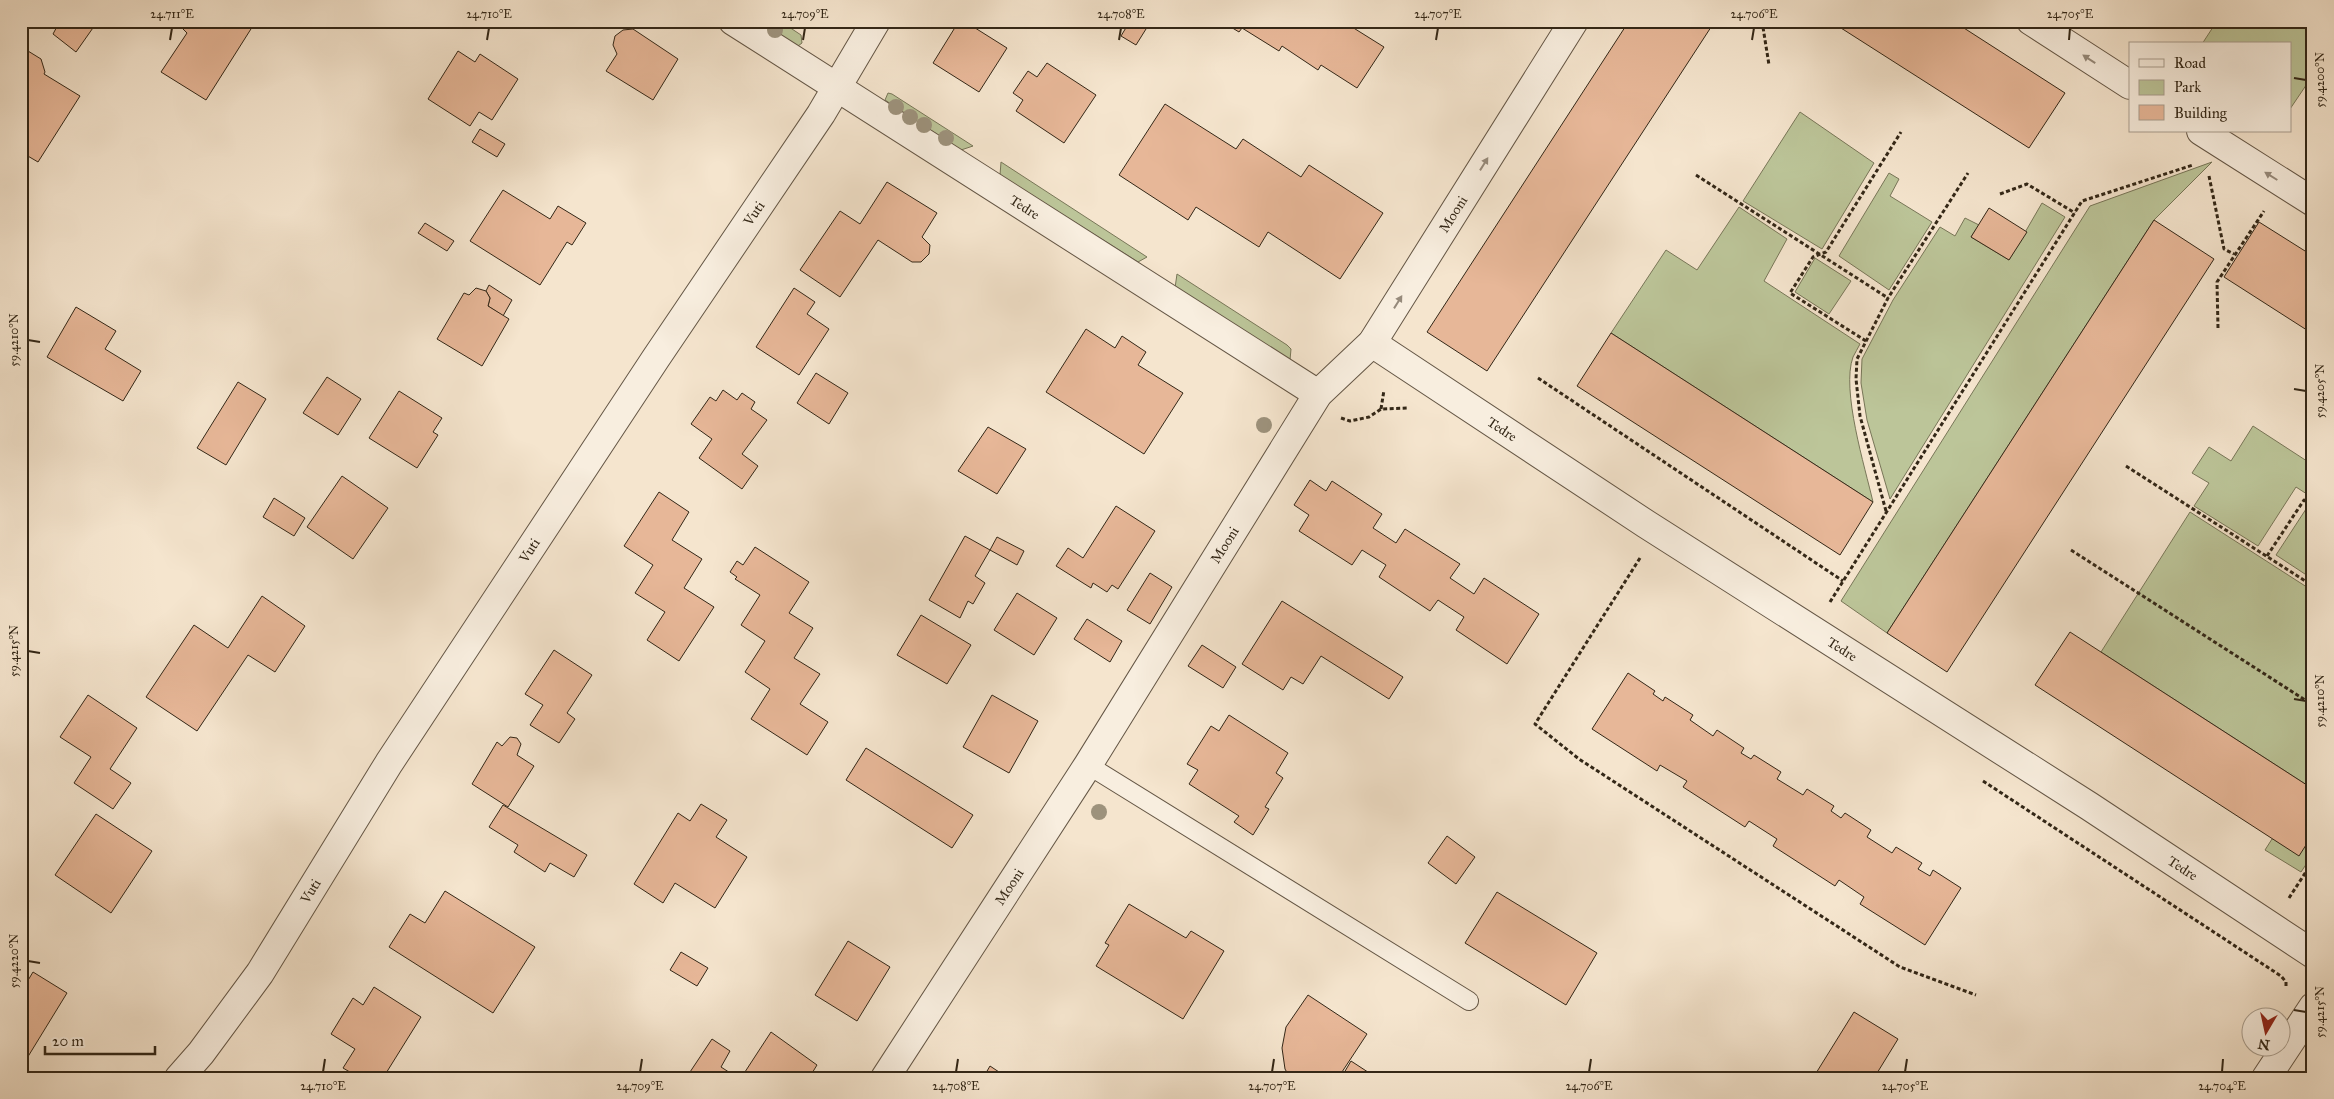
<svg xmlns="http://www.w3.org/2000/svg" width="2334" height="1099" viewBox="0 0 2334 1099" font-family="'IM FELL Great Primer',serif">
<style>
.green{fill:#bcc599;stroke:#787658}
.building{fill:#e7b798;stroke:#332717}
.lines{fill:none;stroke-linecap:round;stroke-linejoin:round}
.service-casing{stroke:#645645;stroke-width:20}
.minor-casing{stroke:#645645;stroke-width:30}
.path{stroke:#332717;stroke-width:3;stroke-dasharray:4 2.5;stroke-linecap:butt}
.service{stroke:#f8eedf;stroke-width:18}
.minor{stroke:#f8eedf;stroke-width:28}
.tree{fill:#9d927c}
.oneway{fill:#968a7b}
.ticks{fill:none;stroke:#332717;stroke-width:2}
.labels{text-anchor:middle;stroke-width:5;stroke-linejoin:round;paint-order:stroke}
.street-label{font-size:14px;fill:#332717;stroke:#f8eedf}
.neatline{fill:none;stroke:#332717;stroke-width:2}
.ticks-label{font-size:12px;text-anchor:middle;fill:#332717}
</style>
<rect width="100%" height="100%" fill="#f5e5ce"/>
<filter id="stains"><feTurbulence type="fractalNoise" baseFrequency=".004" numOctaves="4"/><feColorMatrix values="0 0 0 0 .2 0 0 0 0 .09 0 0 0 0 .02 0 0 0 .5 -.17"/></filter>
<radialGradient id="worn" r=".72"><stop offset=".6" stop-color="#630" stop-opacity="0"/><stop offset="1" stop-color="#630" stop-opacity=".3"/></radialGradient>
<!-- green -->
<g class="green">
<path d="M 758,21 L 780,21 L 801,35 L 802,43 L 798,46 Z"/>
<path d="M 2217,21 L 2313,21 L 2313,75 L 2290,109 L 2290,44 L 2202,44 Z"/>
<path d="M 888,93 L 892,94 L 973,146 L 961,150 L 885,100 Z"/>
<path d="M 1800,112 L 1874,163 L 1822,249 L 1743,201 Z"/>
<path d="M 1001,162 L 1147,257 L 1138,262 L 1000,175 Z"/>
<path d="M 2212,162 L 2154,220 L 1887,633 L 1841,601 L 2090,206 Z"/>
<path d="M 1889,173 L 1899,179 L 1890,196 L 1932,222 L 1889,290 L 1839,256 Z"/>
<path d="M 2042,203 L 2065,217 L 1890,499 L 1867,420 L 1861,383 L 1862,359 L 1893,300 L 1940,227 L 1955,236 L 1965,218 L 1979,225 L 1971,237 L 2009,260 Z"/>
<path d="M 1739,207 L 1787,239 L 1764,281 L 1860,344 C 1858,348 1855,353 1853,357 C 1841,390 1865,467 1873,502 L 1611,333 L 1666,250 L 1697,270 Z"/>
<path d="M 1815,258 L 1851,281 L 1829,314 L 1795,292 Z"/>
<path d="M 1177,274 L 1287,345 L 1291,349 L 1290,360 L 1175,288 Z"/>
<path d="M 2253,426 L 2313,465 L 2313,498 L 2296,487 L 2258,546 L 2194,506 L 2209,483 L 2192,473 L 2209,447 L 2231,461 Z"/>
<path d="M 2308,506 L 2313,510 L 2313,575 L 2311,578 L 2276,555 Z"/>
<path d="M 2190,512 L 2313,591 L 2313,789 L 2101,652 Z"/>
<path d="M 2313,834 L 2313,854 L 2301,872 L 2265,850 L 2272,839 Z"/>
</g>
<!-- building -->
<g class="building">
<path d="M 60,21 L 90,21 L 95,25 L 76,52 L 53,34 Z"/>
<path d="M 188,21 L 256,21 L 206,100 L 161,72 L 187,33 L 183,29 Z"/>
<path d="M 959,21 L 964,21 L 1007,48 L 979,92 L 933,63 Z"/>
<path d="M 1130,21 L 1151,21 L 1136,45 L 1121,36 Z"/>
<path d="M 1221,21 L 1334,21 L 1341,26 L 1344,22 L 1384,47 L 1357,88 L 1321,65 L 1318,70 L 1282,46 L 1279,51 L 1242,28 L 1239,32 Z"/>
<path d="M 1629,21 L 1715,21 L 1487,371 L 1427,332 Z"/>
<path d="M 1830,21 L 1953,21 L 2065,93 L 2029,148 Z"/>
<path d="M 633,29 L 678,59 L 653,100 L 606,71 L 617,54 L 613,45 L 615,36 L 623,30 Z"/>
<path d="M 28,51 L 41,59 L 45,72 L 44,74 L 80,96 L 38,162 L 21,152 L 21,52 Z"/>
<path d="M 458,51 L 475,62 L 480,54 L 518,79 L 492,120 L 479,112 L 470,126 L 428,99 Z"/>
<path d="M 1047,63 L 1096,95 L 1064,143 L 1016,111 L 1023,100 L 1013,93 L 1028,71 L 1037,77 Z"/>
<path d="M 1165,104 L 1236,149 L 1243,139 L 1301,177 L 1309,165 L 1383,213 L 1340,279 L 1268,232 L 1259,247 L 1196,207 L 1188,220 L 1119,175 Z"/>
<path d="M 480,129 L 505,144 L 497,157 L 472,142 Z"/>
<path d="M 887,182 L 937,213 L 922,237 L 930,245 L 929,254 L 921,262 L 912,262 L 878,240 L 840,297 L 800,270 L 840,211 L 860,224 Z"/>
<path d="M 503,190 L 550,219 L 558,206 L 586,223 L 572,245 L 567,242 L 540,285 L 470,241 Z"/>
<path d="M 1989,208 L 2027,232 L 2009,260 L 1971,237 Z"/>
<path d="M 2154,220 L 2214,259 L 1947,672 L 1887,633 Z"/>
<path d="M 2259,222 L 2313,256 L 2313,334 L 2224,277 Z"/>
<path d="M 425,223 L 454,241 L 447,251 L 418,233 Z"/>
<path d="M 489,285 L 512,300 L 503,316 L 488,306 L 490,298 L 486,291 Z"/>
<path d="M 476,288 L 486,291 L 490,298 L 488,306 L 509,319 L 482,366 L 437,339 L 464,293 L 469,295 Z"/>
<path d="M 794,288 L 815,302 L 807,314 L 829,329 L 799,375 L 756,347 Z"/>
<path d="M 76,307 L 116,331 L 105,349 L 141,371 L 123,401 L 47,357 Z"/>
<path d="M 1086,329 L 1115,348 L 1122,336 L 1146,352 L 1138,365 L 1183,393 L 1144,454 L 1046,392 Z"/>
<path d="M 1611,333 L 1873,502 L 1840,555 L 1577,386 Z"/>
<path d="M 816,373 L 848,393 L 829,424 L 797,403 Z"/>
<path d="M 327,377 L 361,399 L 338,435 L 303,413 Z"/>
<path d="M 238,382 L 266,399 L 226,465 L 197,448 Z"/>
<path d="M 723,390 L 737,400 L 742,393 L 755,402 L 751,409 L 767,420 L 742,454 L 758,466 L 742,489 L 699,458 L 712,439 L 691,424 L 710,397 L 716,401 Z"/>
<path d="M 399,391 L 442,418 L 433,432 L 438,435 L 417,468 L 369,438 Z"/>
<path d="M 988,427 L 1026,449 L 997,494 L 958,471 Z"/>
<path d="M 342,476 L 388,508 L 353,559 L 307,527 Z"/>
<path d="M 1310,480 L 1326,491 L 1332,481 L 1382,514 L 1373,528 L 1396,543 L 1405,529 L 1460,564 L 1450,578 L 1474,594 L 1484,578 L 1539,614 L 1507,664 L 1456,630 L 1464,617 L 1438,600 L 1430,611 L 1379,577 L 1386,565 L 1362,550 L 1352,565 L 1299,531 L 1309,515 L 1294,505 Z"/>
<path d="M 659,492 L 689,512 L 672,540 L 702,559 L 684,588 L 714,607 L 679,661 L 647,640 L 665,612 L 635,593 L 653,565 L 624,546 Z"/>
<path d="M 274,498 L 305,518 L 294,536 L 263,517 Z"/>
<path d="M 1116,506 L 1155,531 L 1118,589 L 1112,585 L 1107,592 L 1093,583 L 1091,588 L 1056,566 L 1068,548 L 1083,558 Z"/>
<path d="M 965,536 L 990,550 L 975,576 L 985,583 L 973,604 L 968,601 L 960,618 L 929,600 Z"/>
<path d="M 997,537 L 1024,551 L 1017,565 L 990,550 Z"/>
<path d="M 755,547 L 809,582 L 789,613 L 813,628 L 794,658 L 820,674 L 800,704 L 828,722 L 807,755 L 751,719 L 770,689 L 745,672 L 765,641 L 741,625 L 760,595 L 735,579 L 737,577 L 730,572 L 737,561 L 743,565 Z"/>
<path d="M 1150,573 L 1172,587 L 1150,624 L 1127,610 Z"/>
<path d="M 1017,593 L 1057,618 L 1034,655 L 994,630 Z"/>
<path d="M 262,596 L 305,626 L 275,672 L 248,655 L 197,731 L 146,697 L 194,625 L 228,648 Z"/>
<path d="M 1282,601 L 1403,677 L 1389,699 L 1321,656 L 1303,684 L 1291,677 L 1283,690 L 1242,664 Z"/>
<path d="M 921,615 L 971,645 L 947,684 L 897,655 Z"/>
<path d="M 1087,619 L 1122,641 L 1110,662 L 1074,639 Z"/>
<path d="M 2070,632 L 2313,789 L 2313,834 L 2299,856 L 2035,685 Z"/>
<path d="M 1202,645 L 1236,667 L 1223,688 L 1188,666 Z"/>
<path d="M 554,650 L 592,675 L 567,713 L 575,719 L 559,743 L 530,725 L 543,705 L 525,694 Z"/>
<path d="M 1628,673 L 1655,691 L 1653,694 L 1663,701 L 1665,697 L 1693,715 L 1690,720 L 1713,736 L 1717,730 L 1744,748 L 1741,753 L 1751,759 L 1754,755 L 1781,772 L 1777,779 L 1803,795 L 1807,789 L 1834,806 L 1831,811 L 1841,818 L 1845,813 L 1871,830 L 1867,837 L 1892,853 L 1896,847 L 1922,863 L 1918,869 L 1930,876 L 1933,870 L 1961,888 L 1925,945 L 1860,904 L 1864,897 L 1839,880 L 1835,886 L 1773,846 L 1777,839 L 1749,821 L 1745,827 L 1683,787 L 1687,781 L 1660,765 L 1657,771 L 1592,729 Z"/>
<path d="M 88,695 L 137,728 L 110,769 L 131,783 L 113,809 L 74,783 L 91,757 L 60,737 Z"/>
<path d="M 992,695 L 1038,721 L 1009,773 L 963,747 Z"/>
<path d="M 1229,715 L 1288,753 L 1276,773 L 1283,778 L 1265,807 L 1269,809 L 1253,835 L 1234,822 L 1239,816 L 1189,784 L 1198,770 L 1187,764 L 1211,726 L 1219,731 Z"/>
<path d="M 510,737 L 517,738 L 521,744 L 517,755 L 534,766 L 508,807 L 472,784 L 497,742 L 502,746 Z"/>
<path d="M 866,748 L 973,815 L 952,848 L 846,780 Z"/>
<path d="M 701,804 L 727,820 L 716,837 L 747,857 L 715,908 L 675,883 L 663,903 L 634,884 L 678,813 L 690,821 Z"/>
<path d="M 503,805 L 587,855 L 574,877 L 550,863 L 545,872 L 514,852 L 518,845 L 489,827 Z"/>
<path d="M 96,814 L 152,851 L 111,913 L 55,875 Z"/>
<path d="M 1447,836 L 1475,857 L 1456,884 L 1428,863 Z"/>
<path d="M 445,891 L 535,947 L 493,1013 L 389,947 L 410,914 L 425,923 Z"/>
<path d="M 1497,892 L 1597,953 L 1566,1005 L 1465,943 Z"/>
<path d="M 1129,904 L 1186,938 L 1191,931 L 1224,951 L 1183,1019 L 1096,966 L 1109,945 L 1105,943 Z"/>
<path d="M 848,941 L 890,967 L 857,1021 L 815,995 Z"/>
<path d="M 681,952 L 708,968 L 697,986 L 670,970 Z"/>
<path d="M 33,972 L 67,993 L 21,1068 L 21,992 Z"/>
<path d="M 374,987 L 421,1017 L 383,1078 L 360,1078 L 343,1068 L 355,1049 L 331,1034 L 353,998 L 363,1005 Z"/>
<path d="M 1308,995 L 1367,1034 L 1338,1078 L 1290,1078 L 1285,1069 L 1282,1048 L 1286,1027 Z"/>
<path d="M 1854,1012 L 1898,1039 L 1874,1078 L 1813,1078 Z"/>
<path d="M 771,1032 L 817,1065 L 809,1078 L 741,1078 Z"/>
<path d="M 712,1039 L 730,1051 L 721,1067 L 738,1078 L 686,1078 Z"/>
<path d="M 1351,1061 L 1377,1078 L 1341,1078 Z"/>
<path d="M 990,1066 L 1008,1078 L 983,1078 Z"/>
</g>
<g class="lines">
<!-- service casing -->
<g class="service-casing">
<path id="service" d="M 1088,765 L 1469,1001"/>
</g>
<!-- minor casing -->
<g class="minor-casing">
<g id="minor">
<path id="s1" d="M 733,21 L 1318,394"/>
<path d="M 2031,21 L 2130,85"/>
<path d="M 2201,131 L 2313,202"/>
<path id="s2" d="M 1372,343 L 1646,524 L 2089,806 L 2313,954"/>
<path id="s3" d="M 179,1078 L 201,1053 L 260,973 L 389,763 L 656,358 L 821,114 L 876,21"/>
<path id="s4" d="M 885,1078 L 1088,765 L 1318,394 L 1372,343 L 1574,21"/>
<path d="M 2266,1078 L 2313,1007"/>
</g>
</g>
<!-- path -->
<g class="path">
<path d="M 1762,21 L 1769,65"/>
<path d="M 1696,175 L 1888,298"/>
<path d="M 2209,176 L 2224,249 L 2234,254"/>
<path d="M 2000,194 L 2027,184 L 2075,213"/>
<path d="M 2218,328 L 2217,282 L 2264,211"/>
<path d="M 1866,341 L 1790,293 L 1813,257 L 1826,252 L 1901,132"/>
<path d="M 1538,378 L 1843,581"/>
<path d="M 1381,409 L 1384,390"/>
<path d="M 1341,418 L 1350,421 L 1369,417 L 1381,409 L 1408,408"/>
<path d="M 2126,466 L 2313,586"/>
<path d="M 1886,511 L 1860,416 L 1856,379 L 1857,359 L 1888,298 L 1968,173"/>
<path d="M 2071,550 L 2313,705"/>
<path d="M 2267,556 L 2304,500 L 2313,506"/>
<path d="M 1640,558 L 1535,724 L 1579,759 L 1900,967 L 1976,995"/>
<path d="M 1830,602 L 2082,201 L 2193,165"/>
<path d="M 1983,781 L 2281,976 L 2286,982 L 2286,987"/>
<path d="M 2289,898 L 2313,861"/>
</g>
<!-- service -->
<use href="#service" class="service"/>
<!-- minor -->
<use href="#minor" class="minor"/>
</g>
<!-- trees -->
<g class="tree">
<circle cx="775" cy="30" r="8"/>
<circle cx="896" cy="107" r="8"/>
<circle cx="910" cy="117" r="8"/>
<circle cx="924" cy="125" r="8"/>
<circle cx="946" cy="138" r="8"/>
<circle cx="1264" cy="425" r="8"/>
<circle cx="1099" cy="812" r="8"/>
</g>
<!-- one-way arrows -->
<defs><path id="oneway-solid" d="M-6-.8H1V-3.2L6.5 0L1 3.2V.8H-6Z" transform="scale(1.25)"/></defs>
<g class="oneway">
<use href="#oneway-solid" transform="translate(2089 59) rotate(-147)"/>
<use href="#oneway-solid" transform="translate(1484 164) rotate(-58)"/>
<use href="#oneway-solid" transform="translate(2271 176) rotate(-148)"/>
<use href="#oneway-solid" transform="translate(1398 302) rotate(-58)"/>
</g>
<!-- ticks -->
<path class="ticks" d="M 170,40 L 172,28M 487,40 L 489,28M 803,40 L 805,28M 1119,40 L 1121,28M 1436,40 L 1438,28M 1752,40 L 1754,28M 2069,40 L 2070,28M 2294,78 L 2306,80M 28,340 L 40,342M 2294,389 L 2306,391M 28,651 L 40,653M 2294,699 L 2306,701M 28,961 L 40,963M 2294,1010 L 2306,1012M 323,1072 L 325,1059M 640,1072 L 642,1059M 956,1072 L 958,1059M 1272,1072 L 1274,1059M 1589,1072 L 1591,1059M 1905,1072 L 1907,1059M 2222,1072 L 2223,1059"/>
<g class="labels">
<!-- street labels -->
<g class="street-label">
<text dy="5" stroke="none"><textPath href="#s1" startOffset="346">Tedre</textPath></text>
<text dy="5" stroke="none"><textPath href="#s4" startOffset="1036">Mooni</textPath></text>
<text dy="5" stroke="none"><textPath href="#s3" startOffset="1039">Vuti</textPath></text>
<text dy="5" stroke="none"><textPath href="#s2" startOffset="156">Tedre</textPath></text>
<text dy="5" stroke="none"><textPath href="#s4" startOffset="632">Mooni</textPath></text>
<text dy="5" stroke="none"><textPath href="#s3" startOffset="634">Vuti</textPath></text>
<text dy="5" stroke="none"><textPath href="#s2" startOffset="561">Tedre</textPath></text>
<text dy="5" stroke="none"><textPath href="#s2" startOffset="966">Tedre</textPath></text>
<text dy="5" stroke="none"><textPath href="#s4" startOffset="228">Mooni</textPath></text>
<text dy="5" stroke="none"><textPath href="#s3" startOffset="229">Vuti</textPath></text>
</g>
</g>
<!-- margin -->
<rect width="2334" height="1099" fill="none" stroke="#f5e5ce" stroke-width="55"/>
<!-- legend -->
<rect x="2129" y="42" width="162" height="90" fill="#f8eedf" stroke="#a99e8f"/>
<rect x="2139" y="59" width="25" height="8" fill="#f8eedf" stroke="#a99e8f"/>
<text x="2174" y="68" font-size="15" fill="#332717">Road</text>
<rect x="2139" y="80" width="25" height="15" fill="#bcc599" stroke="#a99e8f"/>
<text x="2174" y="92" font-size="15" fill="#332717">Park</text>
<rect x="2139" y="105" width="25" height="15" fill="#e7b798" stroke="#a99e8f"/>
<text x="2174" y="118" font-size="15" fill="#332717">Building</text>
<!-- north arrow -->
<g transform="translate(2266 1032) rotate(189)"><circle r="24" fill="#f8eedf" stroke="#a99e8f"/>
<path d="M0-4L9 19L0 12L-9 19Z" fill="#8f2418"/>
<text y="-8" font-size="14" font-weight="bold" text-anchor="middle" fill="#332717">N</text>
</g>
<!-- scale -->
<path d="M45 1046v8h110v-8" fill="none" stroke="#332717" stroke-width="2.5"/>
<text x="52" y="1046" font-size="15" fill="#332717" stroke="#f8eedf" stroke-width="4" paint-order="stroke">20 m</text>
<rect x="28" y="28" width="2278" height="1044" class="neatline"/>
<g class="ticks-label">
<text x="172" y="18">24.711°E</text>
<text x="489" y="18">24.710°E</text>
<text x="805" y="18">24.709°E</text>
<text x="1121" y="18">24.708°E</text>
<text x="1438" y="18">24.707°E</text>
<text x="1754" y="18">24.706°E</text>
<text x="2070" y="18">24.705°E</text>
<text transform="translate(2320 80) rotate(-90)" y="4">59.4200°N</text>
<text transform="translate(14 340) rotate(-90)" y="4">59.4210°N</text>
<text transform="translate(2320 391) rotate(-90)" y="4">59.4205°N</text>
<text transform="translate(14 651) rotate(-90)" y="4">59.4215°N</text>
<text transform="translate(2320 701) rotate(-90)" y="4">59.4210°N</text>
<text transform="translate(14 961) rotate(-90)" y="4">59.4220°N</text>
<text transform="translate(2320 1012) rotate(-90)" y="4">59.4215°N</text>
<text x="323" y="1090">24.710°E</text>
<text x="640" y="1090">24.709°E</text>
<text x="956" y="1090">24.708°E</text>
<text x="1272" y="1090">24.707°E</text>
<text x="1589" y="1090">24.706°E</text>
<text x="1905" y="1090">24.705°E</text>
<text x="2222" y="1090">24.704°E</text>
</g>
<rect width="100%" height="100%" filter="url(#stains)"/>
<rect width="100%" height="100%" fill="url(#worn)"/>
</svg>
